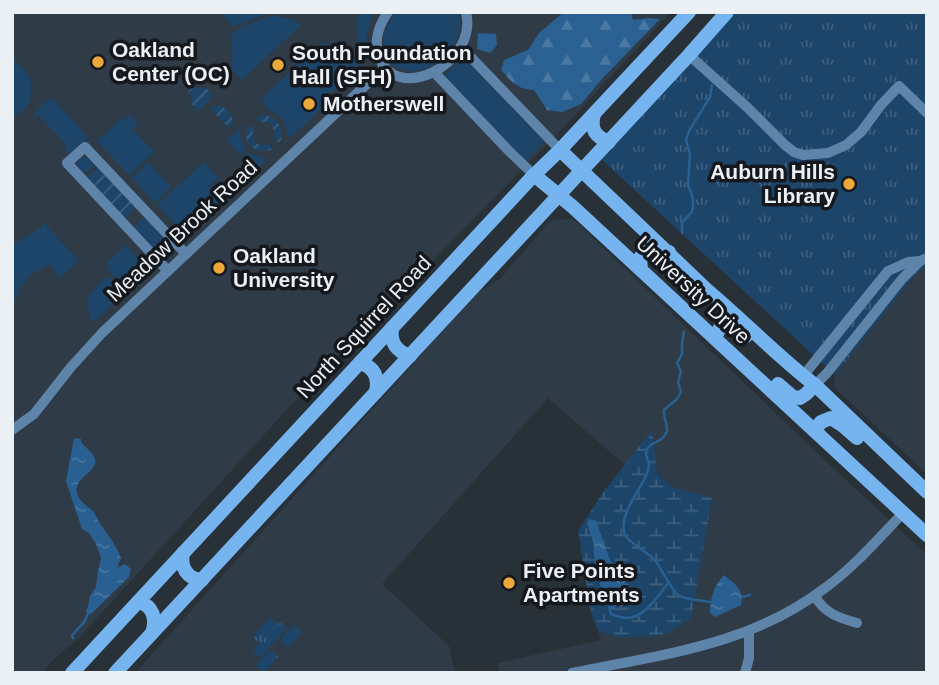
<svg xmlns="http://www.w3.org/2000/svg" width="939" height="685" viewBox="0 0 939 685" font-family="Arial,sans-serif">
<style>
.built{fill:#2f3b47}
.grass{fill:#1c4569}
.forest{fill:url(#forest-firs)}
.wetland{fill:url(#wetland-marsh)}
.park{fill:url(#park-tufts)}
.garden{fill:url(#garden-furrows)}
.water{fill:url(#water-ripples)}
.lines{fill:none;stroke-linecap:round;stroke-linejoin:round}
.stream{stroke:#296091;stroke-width:2.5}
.street{stroke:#5e84a9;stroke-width:10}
.secondary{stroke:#75b4ef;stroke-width:14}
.poi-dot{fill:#eda83b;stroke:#15181c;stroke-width:2.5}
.labels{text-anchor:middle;stroke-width:7;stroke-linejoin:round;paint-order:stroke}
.poi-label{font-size:21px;font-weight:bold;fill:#ebf0f5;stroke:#15181c;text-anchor:start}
.street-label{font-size:21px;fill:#ebf0f5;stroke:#15181c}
</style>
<defs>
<pattern id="forest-firs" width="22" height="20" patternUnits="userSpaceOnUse" patternTransform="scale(1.75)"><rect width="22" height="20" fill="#2a6192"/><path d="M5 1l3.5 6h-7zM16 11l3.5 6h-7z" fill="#4978a2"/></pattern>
<pattern id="wetland-marsh" width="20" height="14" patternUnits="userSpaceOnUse" patternTransform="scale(1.75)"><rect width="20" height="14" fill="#1c4569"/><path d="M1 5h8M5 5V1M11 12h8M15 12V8" fill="none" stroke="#3d607f"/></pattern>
<pattern id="park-tufts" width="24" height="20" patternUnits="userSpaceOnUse" patternTransform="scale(1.75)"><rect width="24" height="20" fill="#1c4569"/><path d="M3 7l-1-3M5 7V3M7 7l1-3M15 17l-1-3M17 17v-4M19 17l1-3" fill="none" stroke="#3d607f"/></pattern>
<pattern id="garden-furrows" width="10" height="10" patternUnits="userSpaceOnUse" patternTransform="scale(1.75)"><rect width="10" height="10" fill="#1c4569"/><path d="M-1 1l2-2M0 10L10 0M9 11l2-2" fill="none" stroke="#3d607f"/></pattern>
<pattern id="water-ripples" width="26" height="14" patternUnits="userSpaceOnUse" patternTransform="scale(1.75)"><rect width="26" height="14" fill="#296091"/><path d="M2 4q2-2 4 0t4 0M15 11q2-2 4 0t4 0" fill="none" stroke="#4877a1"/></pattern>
</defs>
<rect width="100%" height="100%" fill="#293138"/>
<!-- built -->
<g class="built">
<path d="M 12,12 L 671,12 L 561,130 L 291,405 L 79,638 L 56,657 L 42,673 L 12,673 Z"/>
<path d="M 573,219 L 831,466 L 927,555 L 927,673 L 499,673 L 498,663 L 601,640 L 598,631 L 620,638 L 712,499 L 672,487 L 657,471 L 652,431 L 625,465 L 548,398 L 382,584 L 449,646 L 455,673 L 135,673 L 476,294 L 500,279 L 551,220 Z"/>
<path d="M 927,266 L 927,474 L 834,387 L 835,375 L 918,271 Z"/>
</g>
<!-- grass -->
<g class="grass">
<path d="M 220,12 L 274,12 L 233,26 Z"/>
<path d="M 358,12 L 372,12 L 372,14 L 366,40 L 367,57 L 363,62 L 357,58 Z"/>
<path d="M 396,12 L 459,12 C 462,26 460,37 451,48 C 417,95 357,64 396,12 Z"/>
<path d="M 273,16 L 288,18 L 302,24 L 242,80 L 231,68 C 234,58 231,50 231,40 C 231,26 261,20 273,16 Z"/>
<path d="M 322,42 C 339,49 355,54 362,71 L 345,87 L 338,88 L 328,93 L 323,100 L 321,109 L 292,136 L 289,136 C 284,121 283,114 265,109 L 266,105 L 261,99 Z"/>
<path d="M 462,58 L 464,58 L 544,141 L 526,161 L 512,148 L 444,76 Z"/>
<path d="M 12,59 C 18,64 24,69 28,75 C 36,90 30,113 12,116 Z"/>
<path d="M 51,97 L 89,138 L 84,141 L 70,153 L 66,153 L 64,151 L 66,145 L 39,115 L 34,119 C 33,111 45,103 51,97 Z"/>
<path d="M 128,116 C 135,116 135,121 138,125 L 133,130 L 154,152 L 129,175 L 97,141 L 121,119 L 124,120 Z"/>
<path d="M 238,130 L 240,131 L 241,140 L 246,149 L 241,155 L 227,141 Z"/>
<path d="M 248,153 L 264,158 L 265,162 L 226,198 L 224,198 L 213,186 L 220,179 L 225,184 L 248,163 L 243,158 Z"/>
<path d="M 82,157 L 88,158 L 95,165 L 85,174 L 78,166 L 78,161 Z"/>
<path d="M 148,162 L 171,187 L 155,203 L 132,178 Z"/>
<path d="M 204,162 L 218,177 L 209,186 L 222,201 L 186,236 L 157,205 Z"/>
<path d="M 144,217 L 173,248 L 163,258 L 134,227 Z"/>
<path d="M 44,223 L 79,261 L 59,279 L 50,264 L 30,275 L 18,292 L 20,294 L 12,301 L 12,245 L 37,230 Z"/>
<path d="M 126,245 L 150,270 L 127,291 L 107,269 L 108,261 Z"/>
<path d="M 108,276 L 125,293 L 94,322 L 90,318 L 87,304 L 89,302 L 88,298 L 92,291 Z"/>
</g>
<!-- forest -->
<g class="forest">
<path d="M 564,12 L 615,12 L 616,14 L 631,12 L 633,20 L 648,18 L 660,19 L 602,79 L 581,104 L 562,112 L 547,110 L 534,90 C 516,89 512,82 501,70 L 504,60 L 528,50 L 539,33 Z"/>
<path d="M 478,33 L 496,34 L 497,45 L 490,53 L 477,49 Z"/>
</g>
<!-- wetland -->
<path class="wetland" d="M 652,430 L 657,472 L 672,487 L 712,498 L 691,618 L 665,635 L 620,638 L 598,631 L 591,613 L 578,531 L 604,491 Z"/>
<!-- park -->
<g class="park">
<path d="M 731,12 L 927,12 L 927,266 L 918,271 L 835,375 L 600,158 Z"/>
<path d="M 270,617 L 277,624 L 280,622 L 287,628 L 260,658 L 253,651 L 259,643 L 253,637 Z"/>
<path d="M 294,625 L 302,632 L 288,648 L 280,640 Z"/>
<path d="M 270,650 L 278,657 L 264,673 L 256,665 Z"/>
</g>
<!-- garden -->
<g class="garden">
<path d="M 193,87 L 207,89 L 211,93 L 210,100 L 198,111 L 190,102 L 193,98 L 188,92 Z"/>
<path d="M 216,105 C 227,107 231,113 234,123 L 229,128 L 211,109 Z"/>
<path d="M 266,115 C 279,119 283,127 281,140 L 279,142 L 274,140 C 277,131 271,118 260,123 L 257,120 L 258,116 Z"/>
<path d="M 249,125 L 254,128 C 250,138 258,149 268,144 L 271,147 L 271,150 C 253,155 240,141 249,125 Z"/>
<path d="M 98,168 L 136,208 L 125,218 L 87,177 Z"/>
</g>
<!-- water -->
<g class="water">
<path d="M 74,438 L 81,439 L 81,442 C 85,447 93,453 95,459 C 99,472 70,478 78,496 C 81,502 88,507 93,511 C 96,515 98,521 101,525 C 109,536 116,545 121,558 L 117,568 L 125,564 L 131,569 L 129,577 L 91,614 L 88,613 L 86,611 L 88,606 L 90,596 L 96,587 L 98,571 L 101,558 L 96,544 L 89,533 L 82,529 L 66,481 Z"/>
<path d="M 589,519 L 596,521 L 610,560 L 615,565 L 625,568 L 629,576 L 619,592 L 617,604 L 613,610 L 611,609 L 608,603 L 600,600 L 602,591 L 595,568 L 593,542 L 587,523 Z"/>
<path d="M 724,575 C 735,584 745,590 741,605 L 715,617 L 710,613 C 710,599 714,585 724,575 Z"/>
</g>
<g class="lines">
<!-- stream -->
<g class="stream">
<path d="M 682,233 L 682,222 L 692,212 L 693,206 L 693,198 L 688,185 L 690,154 L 686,140 L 689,131 L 710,97 L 712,85"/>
<path d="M 684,332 L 682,344 L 682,354 L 677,363 L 681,371 L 678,382 L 681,392 L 677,399 L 664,410 C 663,417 668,425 667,431 C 664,442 652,441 647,449 C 644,454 648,459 649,464 C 649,469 646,476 644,480 C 637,494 618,517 625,535 C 629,543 650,553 657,563 C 663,572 671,589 678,595 C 686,600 701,600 710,602"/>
<path d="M 743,597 L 750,595"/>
<path d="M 608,602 L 611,614 C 616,616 623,618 628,618 C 646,617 659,594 669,582"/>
<path d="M 73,638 L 72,636 C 77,627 85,626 88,613"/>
</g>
<!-- street -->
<g class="street">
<path d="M 388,12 C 379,25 374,38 378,53 C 392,107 479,65 466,12"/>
<path d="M 461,47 L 560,150"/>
<path d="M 689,55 L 748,108 L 785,145 L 794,152 L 803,155 L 828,153 L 846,145 L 861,132 L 881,105 L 899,86 L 927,113"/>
<path d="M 434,72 L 509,151 L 534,175"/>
<path d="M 168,271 L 67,163 L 85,147 L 186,254"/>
<path d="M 803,376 L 888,271 L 908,262 L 920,261"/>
<path d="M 815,385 L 827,373 L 902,279 L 920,261 L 927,258"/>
<path d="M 12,430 L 34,414 L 71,367 L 102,333 L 385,67"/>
<path d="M 815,596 C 824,613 839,618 857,623"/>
<path d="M 572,673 C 662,654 749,646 825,588 C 854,567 878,539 903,513"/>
<path d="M 745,673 L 749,658 L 749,631"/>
</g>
<!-- secondary -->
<g class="secondary">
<path d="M 594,114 C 590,129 595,137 609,142"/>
<path d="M 560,150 L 707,290 C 744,321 777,356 815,385 L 927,492"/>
<path d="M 534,175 L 573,207 L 927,535"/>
<path d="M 641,270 L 640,258 L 645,252 L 669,252"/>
<path d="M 392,328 C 390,343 396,351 410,356"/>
<path d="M 715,338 C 718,331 720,326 728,323 L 733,325 L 746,336"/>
<path d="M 360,363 C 375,367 379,378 376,392"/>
<path d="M 778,384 L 793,397 L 800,398 L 806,394 L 815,385"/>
<path d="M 815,430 L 821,422 L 831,418 L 842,425 L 857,438"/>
<path d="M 183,553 C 180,567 187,579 202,580"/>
<path d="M 138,602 C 153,605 157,619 152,633"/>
<path d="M 72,673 L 534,175 L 560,150 L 689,12"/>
<path d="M 115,673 L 689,55 L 727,12"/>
</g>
</g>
<!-- markers -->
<g class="poi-dot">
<circle cx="98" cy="62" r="7"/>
<circle cx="278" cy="65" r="7"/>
<circle cx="309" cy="104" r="7"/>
<circle cx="849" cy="184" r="7"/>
<circle cx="219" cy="268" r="7"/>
<circle cx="509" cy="583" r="7"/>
</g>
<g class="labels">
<!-- poi labels -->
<g class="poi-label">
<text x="112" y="57">Oakland<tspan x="112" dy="24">Center (OC)</tspan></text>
<text x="292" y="60">South Foundation<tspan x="292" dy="24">Hall (SFH)</tspan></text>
<text x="323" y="111">Motherswell</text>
<text x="835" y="179" text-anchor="end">Auburn Hills<tspan x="835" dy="24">Library</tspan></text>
<text x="233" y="263">Oakland<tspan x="233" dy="24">University</tspan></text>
<text x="523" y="578">Five Points<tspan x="523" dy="24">Apartments</tspan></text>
</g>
<!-- street labels -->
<g class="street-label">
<text transform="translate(182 231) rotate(-43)" y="7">Meadow Brook Road</text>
<text transform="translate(693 290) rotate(43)" y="7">University Drive</text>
<text transform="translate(364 327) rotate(-47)" y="7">North Squirrel Road</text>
</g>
</g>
<!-- border -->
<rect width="939" height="685" fill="none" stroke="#ebf0f5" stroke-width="28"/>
</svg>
